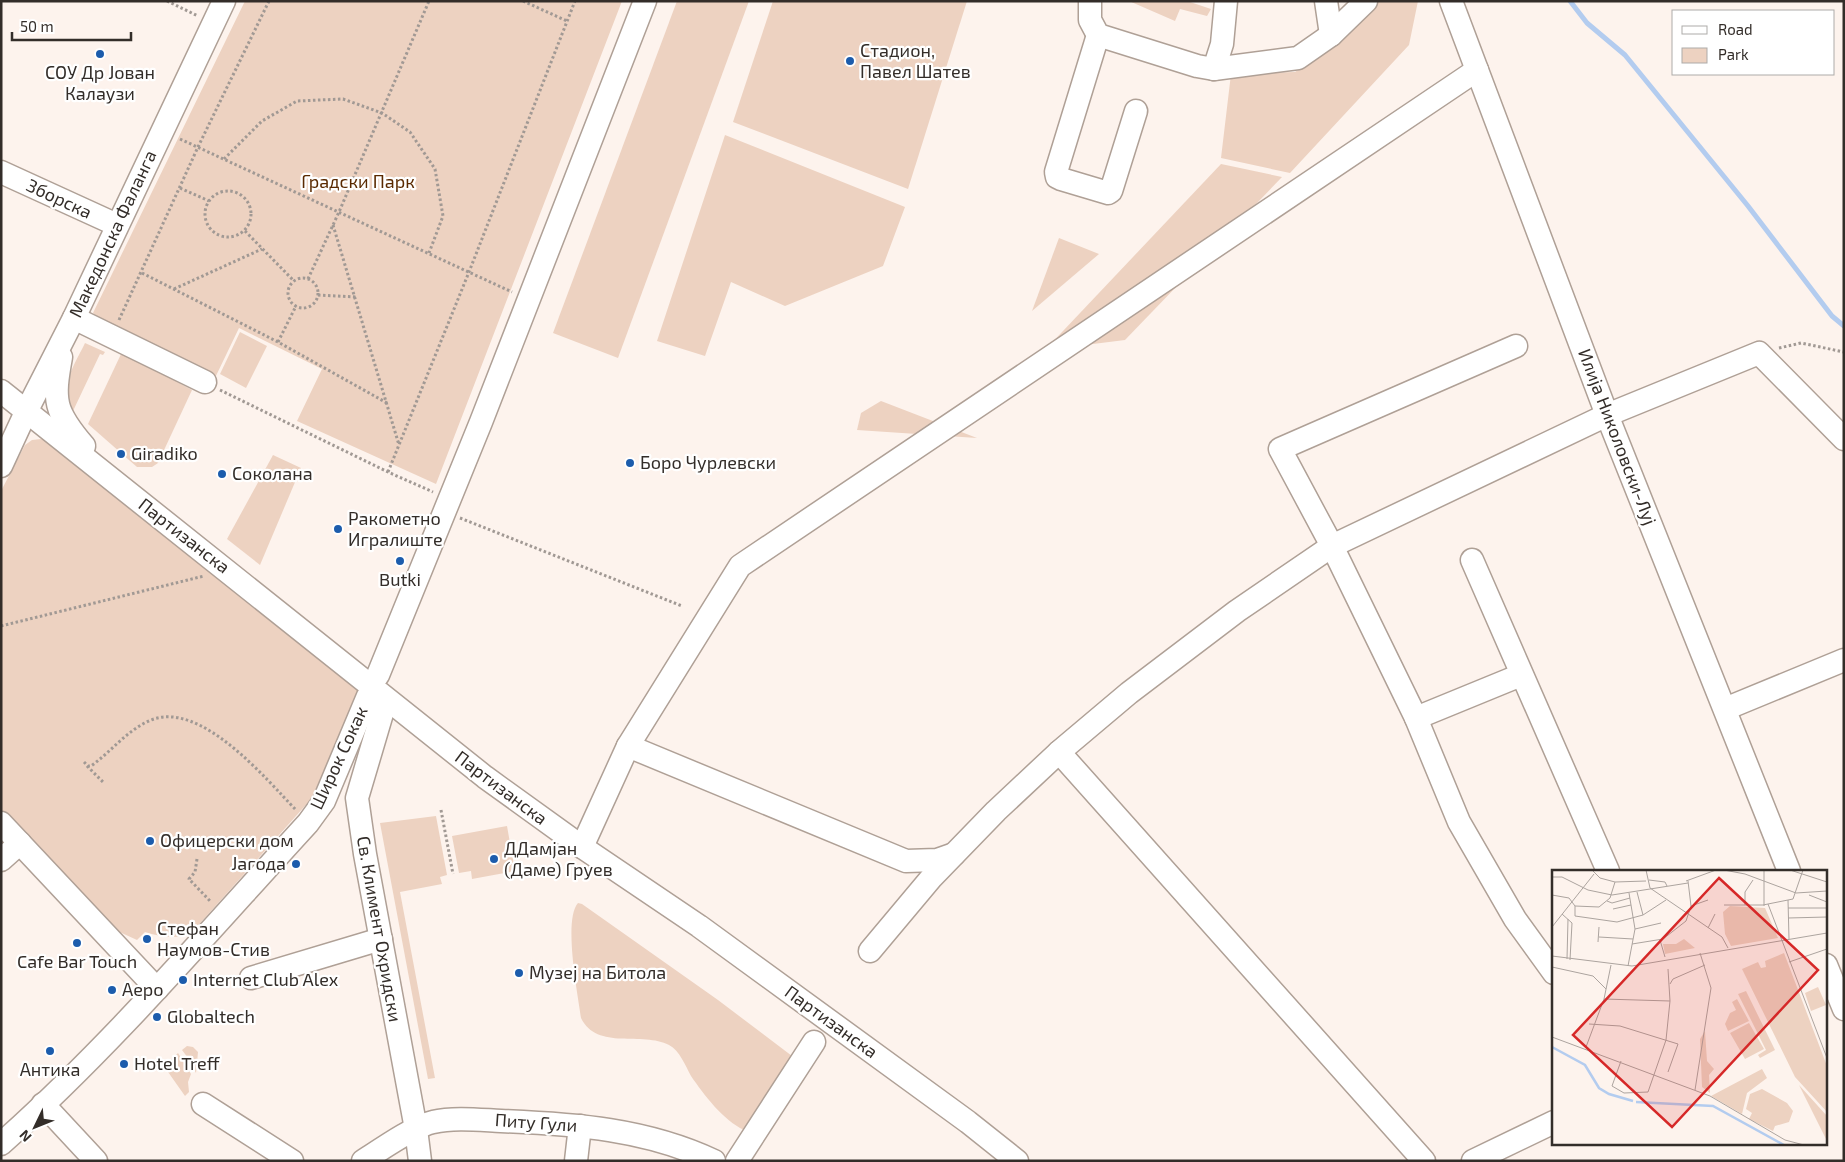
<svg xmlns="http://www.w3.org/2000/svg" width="1845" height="1162" viewBox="0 0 1845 1162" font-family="'Exo 2',sans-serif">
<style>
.green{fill:#edd2c1}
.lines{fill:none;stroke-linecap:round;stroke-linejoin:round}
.stream{stroke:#b3ccef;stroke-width:5}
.minor-casing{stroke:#afa096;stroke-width:25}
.path{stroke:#a19994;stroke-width:3;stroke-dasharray:2.5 2.5;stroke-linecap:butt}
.minor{stroke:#fff;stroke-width:22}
.poi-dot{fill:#1c5cac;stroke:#fff;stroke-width:2}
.labels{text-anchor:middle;stroke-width:4.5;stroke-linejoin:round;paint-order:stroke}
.poi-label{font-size:18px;fill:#332d29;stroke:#fff;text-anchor:start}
.park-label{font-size:18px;fill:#5a2a01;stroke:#fff}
.street-label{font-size:18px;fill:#332d29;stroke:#fff}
.inset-river{fill:none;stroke:#b3ccef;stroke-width:2.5}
.inset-road{fill:none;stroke:#aca49f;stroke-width:1}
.view{fill:#d62828;fill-opacity:0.15;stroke:#d62828;stroke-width:2.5}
.inset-edge{fill:none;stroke:#332d29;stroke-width:2.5}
</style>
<rect width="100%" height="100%" fill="#fdf3ed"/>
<!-- green -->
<g class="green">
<path d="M 245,1 L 622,1 L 436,484 L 297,421 L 322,369 L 239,328 L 214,380 L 120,334 L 93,313 Z"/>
<path d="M 677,1 L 749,1 L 618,358 L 553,333 Z"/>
<path d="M 773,1 L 967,1 L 908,189 L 733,122 Z"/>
<path d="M 1129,1 L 1187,1 L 1211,9 L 1207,16 L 1180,9 L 1175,21 Z"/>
<path d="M 1372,1 L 1418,1 L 1409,45 L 1290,173 L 1221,158 L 1231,74 L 1295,72 L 1333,46 Z"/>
<path d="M 725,135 L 905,207 L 883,266 L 785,306 L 731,282 L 705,356 L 657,341 Z"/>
<path d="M 1221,164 L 1282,177 L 1125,340 L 1045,350 Z"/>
<path d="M 1059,238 L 1099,254 L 1032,311 Z"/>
<path d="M 240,332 L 267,346 L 246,388 L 220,374 Z"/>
<path d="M 85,343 L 105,352 L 103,355 L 100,354 L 73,411 C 54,395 77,360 85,343 Z"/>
<path d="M 122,352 L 192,390 L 158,463 L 152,467 L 137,467 L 88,424 Z"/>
<path d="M 881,401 L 977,438 L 857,430 L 861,413 Z"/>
<path d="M 41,439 L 49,442 L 360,690 L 312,798 L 194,930 C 178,941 162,937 145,932 L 137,940 L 113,929 L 1,814 L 1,491 L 25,445 L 32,440 Z"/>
<path d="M 273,455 L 301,468 L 260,565 L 227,539 Z"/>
<path d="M 436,816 L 447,875 L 440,877 L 442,884 L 400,892 L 435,1078 L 428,1079 L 380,823 Z"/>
<path d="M 507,826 L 515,871 L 472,879 L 471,871 L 459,873 L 452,836 Z"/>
<path d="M 578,903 L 582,904 L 718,1000 L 792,1056 L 744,1130 C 723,1120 704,1095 691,1076 C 685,1065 680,1051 669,1045 C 643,1031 597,1051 581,1018 C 578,995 563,920 578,903 Z"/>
<path d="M 187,1046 L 193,1047 L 198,1052 L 196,1073 L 188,1058 L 182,1050 Z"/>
<path d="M 178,1053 L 191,1074 L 188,1082 L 189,1092 L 185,1096 L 161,1062 L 166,1059 L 169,1062 Z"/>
</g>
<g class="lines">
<!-- stream -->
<path class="stream" d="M 1570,1 L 1587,23 L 1625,55 L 1748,206 L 1832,316 L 1844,326"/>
<!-- minor casing -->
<g class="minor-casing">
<g id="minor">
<path d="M 1090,1 L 1090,20 L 1098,35 L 1197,66 L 1214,69 L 1298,58 L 1331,35 L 1366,1"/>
<path d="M 1326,1 L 1331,35"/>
<path d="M 1451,1 L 1607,415 L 1789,871"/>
<path d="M 1098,35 L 1056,172 L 1057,177 L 1061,179 L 1108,193 L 1111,191 L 1136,111"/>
<path d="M 1214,69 L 1222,44 L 1226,1"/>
<path d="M 1,172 L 117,225"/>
<path d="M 74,318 L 205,382"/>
<path d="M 1516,346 L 1280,449 L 1332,546 L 1416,718 L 1459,822 L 1515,919 L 1554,973"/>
<path d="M 61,357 C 53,401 54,411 84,446"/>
<path d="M 1,391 L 485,777 L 582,847 L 699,926 L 968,1122 L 1017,1161"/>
<path d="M 1,466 L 26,412 L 74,318 L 224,1"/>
<path d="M 1472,560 L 1608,871"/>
<path d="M 378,675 L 481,422 L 645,1"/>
<path d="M 386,700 L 357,798 L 365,854 L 416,1129 L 420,1161"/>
<path d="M 1725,709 L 1844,660"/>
<path d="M 1416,718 L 1521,675"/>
<path d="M 628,746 L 906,861 L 937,860 L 954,854"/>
<path d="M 1059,752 L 1424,1161"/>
<path d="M 1,823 L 157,989"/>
<path d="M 582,847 L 628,746 L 740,566 L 1477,70"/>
<path d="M 1,860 L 20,843"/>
<path d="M 870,951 L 932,877 L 996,811 L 1059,752 L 1129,693 L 1237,611 L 1332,546 L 1607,415 L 1759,353 L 1844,439"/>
<path d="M 1826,965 L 1844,1009"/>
<path d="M 251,978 L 381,939"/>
<path d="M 43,1104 L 96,1161"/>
<path d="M 203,1104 L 292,1161"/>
<path d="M 1,1144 C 112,1045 208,932 308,823 L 324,801 L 368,696"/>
<path d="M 363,1161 C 380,1150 414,1126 433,1122 C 454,1117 480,1120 501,1121 C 575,1124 646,1129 714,1161"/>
<path d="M 576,1161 L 580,1126"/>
<path d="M 737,1161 L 814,1042"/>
<path d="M 1473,1161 L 1554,1122"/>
</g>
</g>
<!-- path -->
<g class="path">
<path d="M 167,1 L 198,16"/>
<path d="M 523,1 L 567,21"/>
<path d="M 180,139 L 512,292"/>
<path d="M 224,159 L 262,121 L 297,101 L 343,99 L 382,113 L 410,132 L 435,169 L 443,216 L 429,253"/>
<path d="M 180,188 L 209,201"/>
<circle cx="228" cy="214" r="23"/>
<path d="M 333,225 L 399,445"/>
<path d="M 245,231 L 294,281"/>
<path d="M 142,273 L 278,342 L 387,403"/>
<circle cx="303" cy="293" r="15"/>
<path d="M 308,279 L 339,212 L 429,1"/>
<path d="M 174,289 L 262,249"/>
<path d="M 318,295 L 356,297"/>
<path d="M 119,320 L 198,147 L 269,1"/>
<path d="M 278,342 L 296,306"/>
<path d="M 1779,348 L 1801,343 L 1844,352"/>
<path d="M 220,390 L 388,472 L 433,492"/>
<path d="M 388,472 L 469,272 L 575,1"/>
<path d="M 460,518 L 682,606"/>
<path d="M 1,626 L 204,576"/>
<path d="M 84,762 L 88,766 L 91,766 C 112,751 127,730 151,720 C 201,700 266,779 296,810"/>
<path d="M 87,766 L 103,782"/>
<path d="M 441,810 L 453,874"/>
<path d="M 197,859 L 195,872 L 189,879 L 211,902"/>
</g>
<!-- minor -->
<use href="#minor" class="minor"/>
</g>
<!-- markers -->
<g class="poi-dot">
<circle cx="100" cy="54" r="5"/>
<circle cx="850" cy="61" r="5"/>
<circle cx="121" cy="454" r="5"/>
<circle cx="630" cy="463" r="5"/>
<circle cx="222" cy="474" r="5"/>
<circle cx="338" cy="529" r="5"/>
<circle cx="400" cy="561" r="5"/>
<circle cx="150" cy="841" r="5"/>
<circle cx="494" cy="859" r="5"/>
<circle cx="296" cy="864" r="5"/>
<circle cx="147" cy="939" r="5"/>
<circle cx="77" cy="943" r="5"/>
<circle cx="519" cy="973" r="5"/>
<circle cx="183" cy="980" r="5"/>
<circle cx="112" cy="990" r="5"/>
<circle cx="157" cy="1017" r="5"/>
<circle cx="50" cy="1051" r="5"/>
<circle cx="124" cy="1064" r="5"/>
</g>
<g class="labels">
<!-- poi labels -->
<g class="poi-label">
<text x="860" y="57">Стадион,<tspan x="860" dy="21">Павел Шатев</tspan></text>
<text x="100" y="79" text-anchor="middle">СОУ Др Јован<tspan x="100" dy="21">Калаузи</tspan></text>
<text x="131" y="460">Giradiko</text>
<text x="640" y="469">Боро Чурлевски</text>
<text x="232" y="480">Соколана</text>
<text x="348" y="525">Ракометно<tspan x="348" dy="21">Игралиште</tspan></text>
<text x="400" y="586" text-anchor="middle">Butki</text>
<text x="160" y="847">Офицерски дом</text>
<text x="504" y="855">ДДамјан<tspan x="504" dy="21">(Даме) Груев</tspan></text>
<text x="286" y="870" text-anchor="end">Јагода</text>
<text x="157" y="935">Стефан<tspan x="157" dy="21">Наумов-Стив</tspan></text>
<text x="77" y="968" text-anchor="middle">Cafe Bar Touch</text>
<text x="529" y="979">Музеј на Битола</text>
<text x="193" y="986">Internet Club Alex</text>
<text x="122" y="996">Аеро</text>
<text x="167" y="1023">Globaltech</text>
<text x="134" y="1070">Hotel Treff</text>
<text x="50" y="1076" text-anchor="middle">Антика</text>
</g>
<!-- park labels -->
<g class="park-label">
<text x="358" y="188">Градски Парк</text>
</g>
<!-- street labels -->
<g class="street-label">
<text transform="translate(59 199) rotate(25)" y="6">Зборска</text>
<text transform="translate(113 234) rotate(-65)" y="6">Македонска Фаланга</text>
<text transform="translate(1617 437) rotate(69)" y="6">Илија Николовски-Луј</text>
<text transform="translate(184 536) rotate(38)" y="6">Партизанска</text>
<text transform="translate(339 758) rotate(-65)" y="6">Широк Сокак</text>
<text transform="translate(501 788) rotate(37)" y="6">Партизанска</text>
<text transform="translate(379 929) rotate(80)" y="6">Св. Климент Охридски</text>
<text transform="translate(831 1022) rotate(36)" y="6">Партизанска</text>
<text transform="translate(536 1123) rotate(4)" y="6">Питу Гули</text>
</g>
</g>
<!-- overview -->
<g transform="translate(1552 870)">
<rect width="275" height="275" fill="#fdf3ed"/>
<path d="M 178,36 L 213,38 L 226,68 L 179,76 L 173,64 L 171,42 ZM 132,69 L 143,78 L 113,84 L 111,74 L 124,74 ZM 232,83 L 275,196 L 275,242 L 243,207 L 190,99 L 206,92 L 209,98 L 214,97 L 213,91 ZM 266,117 L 274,135 L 259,141 L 253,123 ZM 194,121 L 223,180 L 208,188 L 206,185 L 214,180 L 186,124 ZM 185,129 L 197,151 L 176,161 L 173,154 L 178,143 L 184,140 L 180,132 ZM 197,153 L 212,179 L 193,189 L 178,163 ZM 153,161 L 155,191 L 162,199 L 157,205 L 158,223 L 150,217 L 148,169 ZM 210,199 L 215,208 L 195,223 L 190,244 L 159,226 ZM 247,215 L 275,246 L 275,271 ZM 210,219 L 235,233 L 241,241 L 237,252 L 223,256 L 221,261 L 197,249 L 200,243 L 194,239 L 198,224 Z" fill="#edd2c1"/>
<path class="inset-river" d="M 0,177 L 33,195 L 47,218 L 57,224 L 81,231M 84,232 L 161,236 L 232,275"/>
<path class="inset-road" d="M 40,0 L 48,8 L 63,12 L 94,11M 94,0 L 98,18 L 170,67 L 176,78M 172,0 L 193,4 L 244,23 L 275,21M 212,0 L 212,36M 238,0 L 275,12M 0,7 L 10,7 L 36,20 L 60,25 L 136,13M 97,10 L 113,12 L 115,16M 134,11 L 164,0M 85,22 L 91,45M 0,25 L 17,28 L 23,36 L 47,37 L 58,28 L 63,12M 257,25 L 275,32M 236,30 L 237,69M 55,31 L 60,33 L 78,28M 216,34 L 275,188M 172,35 L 211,35 L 241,29 L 251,0M 193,35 L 193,22 L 201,10M 23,36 L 23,46 L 65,52 L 91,45 L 114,30M 139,36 L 156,30M 236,38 L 275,38M 61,39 L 79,35M 10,44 L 20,53 L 18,90M 236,48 L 275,47M 0,57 L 42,4M 156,58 L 163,44M 83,59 L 109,53M 47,67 L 81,69M 108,70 L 113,87M 46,72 L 47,57M 80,74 L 111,69 L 134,51 L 139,36 L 136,11M 0,86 L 80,96 L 275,63M 15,89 L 16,49M 237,92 L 275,79M 76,96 L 83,59 L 77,23M 0,97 L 41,106 L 54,119M 118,114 L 121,109 L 153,95M 52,129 L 118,131M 37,154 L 68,156 L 126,174 L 116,202M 0,167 L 158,226 L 233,270 L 252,275M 34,177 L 52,129 L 59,95M 69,191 L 60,216 L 72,223 L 96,222 L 114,170 L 118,131 L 116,99M 143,220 L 159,118 L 148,83"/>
<path class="view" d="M 167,8 L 266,100 L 120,257 L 21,165 Z"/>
<rect width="275" height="275" class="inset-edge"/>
</g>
<!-- border -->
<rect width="1845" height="1162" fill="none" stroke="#332d29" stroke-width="5"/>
<!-- legend -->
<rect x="1672" y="10" width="162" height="65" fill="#ffffff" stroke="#adaba9"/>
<rect x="1682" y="26" width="25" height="8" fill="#ffffff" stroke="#adaba9"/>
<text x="1718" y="35" font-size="15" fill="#332d29">Road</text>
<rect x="1682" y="48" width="25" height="15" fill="#edd2c1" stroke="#adaba9"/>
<text x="1718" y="60" font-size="15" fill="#332d29">Park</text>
<!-- north arrow -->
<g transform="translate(35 1127) rotate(227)" stroke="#ffffff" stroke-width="4" paint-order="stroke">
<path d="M0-4L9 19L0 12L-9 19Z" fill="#332d29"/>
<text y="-8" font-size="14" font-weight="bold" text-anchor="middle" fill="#332d29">N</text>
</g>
<!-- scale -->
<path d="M12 32v8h119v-8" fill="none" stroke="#332d29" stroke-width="2.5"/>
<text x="20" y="32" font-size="15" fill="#332d29" stroke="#ffffff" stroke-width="4" paint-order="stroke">50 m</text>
</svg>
